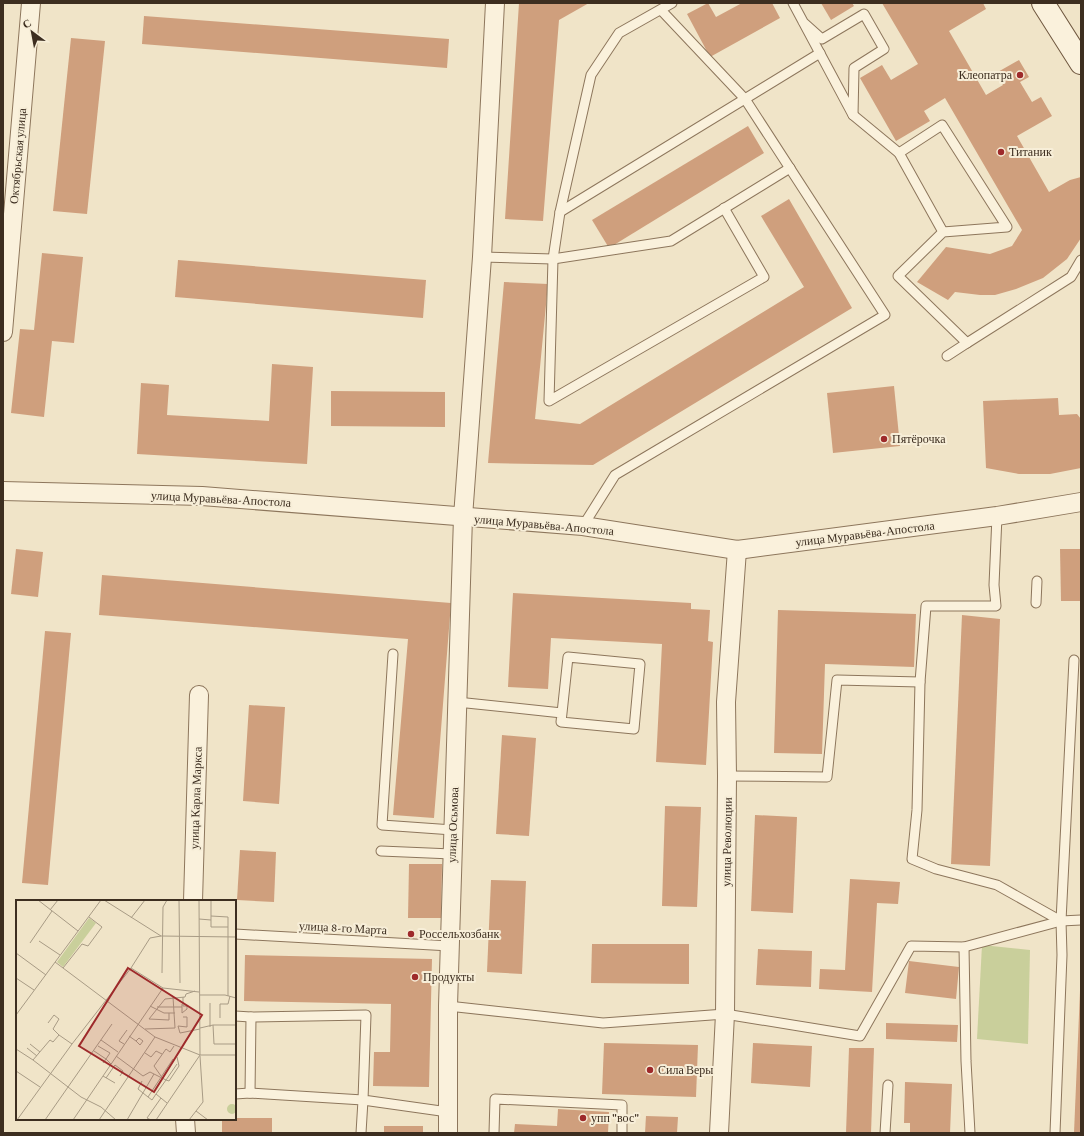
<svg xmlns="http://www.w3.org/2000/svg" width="1084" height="1136" viewBox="0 0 1084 1136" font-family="'Crimson Pro',serif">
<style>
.green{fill:#c9cf9b}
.building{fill:#cf9f7d}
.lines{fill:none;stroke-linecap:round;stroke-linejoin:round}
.lane-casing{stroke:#8d765c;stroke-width:11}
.street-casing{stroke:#8d765c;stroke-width:20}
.secondary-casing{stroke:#6f573f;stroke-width:24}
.lane{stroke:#faf1dc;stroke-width:9}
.street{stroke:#faf1dc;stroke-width:18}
.secondary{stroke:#faf1dc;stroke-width:22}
.poi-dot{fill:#9e2a2b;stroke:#f7eed8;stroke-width:1.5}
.labels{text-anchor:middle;stroke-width:4;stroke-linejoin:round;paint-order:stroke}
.poi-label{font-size:12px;fill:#3d2e20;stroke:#f7eed8;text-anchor:start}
.street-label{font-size:12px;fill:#3d2e20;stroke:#f7eed8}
.inset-road{fill:none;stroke:#a89b85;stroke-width:1}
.view{fill:#9e2a2b;fill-opacity:0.15;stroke:#9e2a2b;stroke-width:2}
.inset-edge{fill:none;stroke:#3d2e20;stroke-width:2}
</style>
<rect width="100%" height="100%" fill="#f0e4c8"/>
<!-- green -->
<path class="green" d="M 982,945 L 1030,950 L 1028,1044 L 977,1039 Z"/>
<!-- building -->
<g class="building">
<path d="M 519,3 L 589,3 L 559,20 L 543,221 L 505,219 Z"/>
<path d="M 708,3 L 716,17 L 742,3 L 772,3 L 780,18 L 710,57 L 687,14 Z"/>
<path d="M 821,3 L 852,3 L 854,6 L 831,20 Z"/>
<path d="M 882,3 L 983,3 L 986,9 L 949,31 L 986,95 L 1003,85 L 996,73 L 1019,60 L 1029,77 L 1020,82 L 1032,102 L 1041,97 L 1052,116 L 1017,136 L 1049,192 L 1070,180 L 1081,177 L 1081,238 L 1067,259 L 1043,278 L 1016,289 L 995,295 L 980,295 L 955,292 L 948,300 L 917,282 L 946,247 L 990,254 L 1012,246 L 1022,230 L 945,98 L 924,111 L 930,121 L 896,141 L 860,78 L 882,65 L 891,80 L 918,64 Z"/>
<path d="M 144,16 L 449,39 L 447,68 L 142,44 Z"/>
<path d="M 71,38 L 105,41 L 87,214 L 53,211 Z"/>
<path d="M 748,126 L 764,153 L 609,248 L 592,220 Z"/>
<path d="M 789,199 L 852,308 L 593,465 L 488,463 L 504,282 L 548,284 L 535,419 L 580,424 L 804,287 L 761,216 Z"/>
<path d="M 42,253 L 83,257 L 74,343 L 52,341 L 44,417 L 11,413 L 20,329 L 34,330 Z"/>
<path d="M 178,260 L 426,280 L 423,318 L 175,297 Z"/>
<path d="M 272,364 L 313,367 L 307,464 L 137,454 L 141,383 L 169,385 L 167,415 L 269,421 Z"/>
<path d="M 894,386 L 900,446 L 833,453 L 827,393 Z"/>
<path d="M 331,391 L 445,392 L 445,427 L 331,426 Z"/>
<path d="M 1058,398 L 1059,415 L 1077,414 L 1081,419 L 1081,468 L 1050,474 L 1019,474 L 986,468 L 983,401 Z"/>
<path d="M 16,549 L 43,552 L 38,597 L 11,594 Z"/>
<path d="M 1060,549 L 1081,549 L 1081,601 L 1061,601 Z"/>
<path d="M 102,575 L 451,603 L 434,818 L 393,815 L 408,639 L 99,615 Z"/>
<path d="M 513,593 L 691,603 L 691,609 L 710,610 L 708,641 L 713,642 L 706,765 L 656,762 L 662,644 L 551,638 L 548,689 L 508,687 Z"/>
<path d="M 778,610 L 916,614 L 914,667 L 825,664 L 822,754 L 774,753 Z"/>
<path d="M 962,615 L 1000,619 L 990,866 L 951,864 Z"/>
<path d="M 45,631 L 71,633 L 48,885 L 22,883 Z"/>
<path d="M 249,705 L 285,707 L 279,804 L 243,801 Z"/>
<path d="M 502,735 L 536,738 L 529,836 L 496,834 Z"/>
<path d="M 665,806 L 701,807 L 697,907 L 662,906 Z"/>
<path d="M 755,815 L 797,817 L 793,913 L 751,911 Z"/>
<path d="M 240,850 L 276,852 L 274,902 L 237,900 Z"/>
<path d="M 409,864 L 442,864 L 441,918 L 408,918 Z"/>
<path d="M 850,879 L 900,882 L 898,904 L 877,903 L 872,992 L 819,989 L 820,969 L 845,970 Z"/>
<path d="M 491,880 L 526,881 L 522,974 L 487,972 Z"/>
<path d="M 592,944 L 689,944 L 689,984 L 591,983 Z"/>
<path d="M 758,949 L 812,951 L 811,987 L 756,985 Z"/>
<path d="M 245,955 L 432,959 L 429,1087 L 373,1086 L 374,1052 L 390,1052 L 391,1004 L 244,1001 Z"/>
<path d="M 909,961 L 959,967 L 956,999 L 905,993 Z"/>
<path d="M 1080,991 L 1081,991 L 1081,1133 L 1074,1133 Z"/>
<path d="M 886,1023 L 958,1025 L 957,1042 L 886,1039 Z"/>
<path d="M 604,1043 L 698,1045 L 696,1097 L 602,1094 Z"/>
<path d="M 753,1043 L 812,1046 L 810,1087 L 751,1083 Z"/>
<path d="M 849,1048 L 874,1048 L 871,1133 L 846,1133 Z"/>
<path d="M 905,1082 L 952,1084 L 950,1133 L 910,1133 L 910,1123 L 904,1123 Z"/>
<path d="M 558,1109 L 609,1112 L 608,1133 L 514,1133 L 515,1124 L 557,1126 Z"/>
<path d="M 646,1116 L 678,1117 L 677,1133 L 645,1133 Z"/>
<path d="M 235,1118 L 272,1118 L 272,1133 L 222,1133 L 222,1119 L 235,1119 Z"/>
<rect x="384" y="1126" width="39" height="7"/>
</g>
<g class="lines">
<!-- lane casing -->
<g class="lane-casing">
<g id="lane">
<path d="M 672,3 L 619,33 L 591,75 L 560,212 L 553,259 L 549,401 L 764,277 L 724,208"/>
<path d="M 793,3 L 853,115 L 854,68 L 884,49 L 864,14 L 822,39 L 803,22"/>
<path d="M 853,115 L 899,153 L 943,232"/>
<path d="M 899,153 L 942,125 L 1007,227 L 943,232 L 898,276 L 967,343 L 1071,277 L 1081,260"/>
<path d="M 560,212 L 820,53"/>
<path d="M 482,257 L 553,259 L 671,241 L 790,168"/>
<path d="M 947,356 L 967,343"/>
<path d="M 997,516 L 994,585 L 996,606 L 926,606 L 920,682 L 917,810 L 912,859 L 936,869 L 997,885 L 1061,921"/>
<path d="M 583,526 L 615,475 L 885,315 L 745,99 L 661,10"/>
<path d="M 1036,603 L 1037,581"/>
<path d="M 393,654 L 382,825 L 453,830"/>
<path d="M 457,702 L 562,713 L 568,657 L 640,664 L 634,729 L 561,722 L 562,713"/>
<path d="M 727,776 L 827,777 L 837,680 L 920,682"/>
<path d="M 381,851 L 452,854"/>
<path d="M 235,934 L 450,946"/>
<path d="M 964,947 L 966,1061 L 970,1133"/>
<path d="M 448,1006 L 603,1023 L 725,1014 L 860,1036 L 911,946 L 964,947 L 1061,921 L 1081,920"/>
<path d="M 235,1016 L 251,1017 L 366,1015 L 363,1100 L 448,1112"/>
<path d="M 250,1093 L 251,1017"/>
<path d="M 235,1094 L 250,1093 L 363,1100 L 361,1133"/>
<path d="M 494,1133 L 495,1099 L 622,1105 L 622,1133"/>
<path d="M 885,1133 L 888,1085"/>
<path d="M 1055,1133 L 1062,955 L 1061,921 L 1074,660"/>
</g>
</g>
<!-- street casing -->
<g class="street-casing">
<g id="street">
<path d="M 3,332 L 31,3"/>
<path d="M 3,491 L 202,496 L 583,526 L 737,550 L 997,516 L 1081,502"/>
<path d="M 193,901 L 199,695"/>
<path d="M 185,1119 L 186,1133"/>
<path d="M 448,1133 L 448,1006 L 463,517 L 482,257 L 495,3"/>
<path d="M 719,1133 L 725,1014 L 727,776 L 726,702 L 737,550"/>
</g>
</g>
<!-- secondary casing -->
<g class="secondary-casing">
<path id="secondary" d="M 1043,3 L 1081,63"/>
</g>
<!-- lane -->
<use href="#lane" class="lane"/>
<!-- street -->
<use href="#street" class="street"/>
<!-- secondary -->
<use href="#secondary" class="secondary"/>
</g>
<!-- markers -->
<g class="poi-dot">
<circle cx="1020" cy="75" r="4"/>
<circle cx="1001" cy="152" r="4"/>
<circle cx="884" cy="439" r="4"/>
<circle cx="411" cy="934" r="4"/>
<circle cx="415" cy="977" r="4"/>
<circle cx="650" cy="1070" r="4"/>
<circle cx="583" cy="1118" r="4"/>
</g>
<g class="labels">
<!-- poi labels -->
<g class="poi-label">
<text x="1012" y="79" text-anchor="end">Клеопатра</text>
<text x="1009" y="156">Титаник</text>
<text x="892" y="443">Пятёрочка</text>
<text x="419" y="938">Россельхозбанк</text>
<text x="423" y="981">Продукты</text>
<text x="658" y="1074">Сила Веры</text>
<text x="591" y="1122">упп "вос"</text>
</g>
<!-- street labels -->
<g class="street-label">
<text transform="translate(18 156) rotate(-85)" y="4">Октябрьская улица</text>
<text transform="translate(221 499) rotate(3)" y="4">улица Муравьёва-Апостола</text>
<text transform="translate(544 525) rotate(5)" y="4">улица Муравьёва-Апостола</text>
<text transform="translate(865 534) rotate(-7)" y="4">улица Муравьёва-Апостола</text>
<text transform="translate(196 798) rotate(-88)" y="4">улица Карла Маркса</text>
<text transform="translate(453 825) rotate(-88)" y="4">улица Осьмова</text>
<text transform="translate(727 842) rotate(-89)" y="4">улица Революции</text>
<text transform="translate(343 928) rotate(3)" y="4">улица 8-го Марта</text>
</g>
</g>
<!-- overview -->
<g transform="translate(16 900)">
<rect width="220" height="220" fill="#f0e4c8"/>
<path d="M 73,18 L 80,23 L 47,67 L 41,62 ZM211 209a5 5 0 1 1 10 0a5 5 0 1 1-10 0Z" fill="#c9cf9b"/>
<path class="inset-road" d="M 22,0 L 62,31M 88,0 L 145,36M 163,0 L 164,83M 195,0 L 195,27 L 212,27M 34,10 L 42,0M 195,16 L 212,17 L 212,96M 115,18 L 129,0M 183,19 L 195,20M 23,41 L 44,55M 14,43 L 36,11M 0,53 L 30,75M 39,62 L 139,137 L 184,155 L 220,155M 47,68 L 66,44 L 72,46 L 86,27 L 73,17M 115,68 L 147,88 L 183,92M 146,73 L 147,7 L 151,0M 0,78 L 18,90M 184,95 L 209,95 L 220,98M 194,103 L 194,127M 166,104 L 166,113 L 171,109 L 171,106 L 167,106 L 167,97M 134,106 L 148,113 L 159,113M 141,107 L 166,107M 153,113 L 153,120 L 133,119 L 149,99 L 169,97 L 170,94 L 179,91M 0,115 L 85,0M 167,117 L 171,117 L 171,127 L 162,126 L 164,133 L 184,129M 204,118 L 204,104 L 212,104 L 214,96M 32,123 L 38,115 L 43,119 L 37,129 L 43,135M 197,125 L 220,125M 184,128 L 197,125 L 198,144 L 220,144M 129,129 L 159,128 L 157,97M 113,136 L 120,141 L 123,138 L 127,141 L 124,145 L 120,141M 85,140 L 102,152M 14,144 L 24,152M 56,144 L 43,135 L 37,142 L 34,140 L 17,160 L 65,197 L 85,207 L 100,220M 108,144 L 103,141 L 111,130M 82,146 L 94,153 L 90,159 L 95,164M 11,148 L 21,156M 0,149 L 17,160M 78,151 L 90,159 L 87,163M 129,153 L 135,157 L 140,151 L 146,154M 100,156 L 127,176 L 134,172 L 150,180 L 140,194 L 151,203M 0,171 L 24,187M 87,176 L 99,183M 145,176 L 138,166 L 150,149 L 154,152 L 158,146M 90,178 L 99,165 L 107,171 L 104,176M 150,180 L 153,181 L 163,166 L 161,157M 150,180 L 161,164M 126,181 L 122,189 L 132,197M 140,194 L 136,200 L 132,197 L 157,159M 180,211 L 192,220M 1,220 L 56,144 L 115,68 L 134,38 L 145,36 L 220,37M 29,220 L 96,124M 57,220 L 147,88M 83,220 L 139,137M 111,220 L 138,174M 135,220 L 131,218 L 145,198M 140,220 L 184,155 L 183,0M 173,220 L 187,202 L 184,156"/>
<path class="view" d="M 112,68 L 186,115 L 138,192 L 63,146 Z"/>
<rect width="220" height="220" class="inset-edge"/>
</g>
<!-- border -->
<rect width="1084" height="1136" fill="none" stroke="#3d2e20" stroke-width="8"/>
<!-- north arrow -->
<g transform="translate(32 32) rotate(328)" stroke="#f7eed8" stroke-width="3" paint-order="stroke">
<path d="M0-3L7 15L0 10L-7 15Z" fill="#3d2e20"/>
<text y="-6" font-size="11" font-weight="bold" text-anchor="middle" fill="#3d2e20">С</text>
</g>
</svg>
